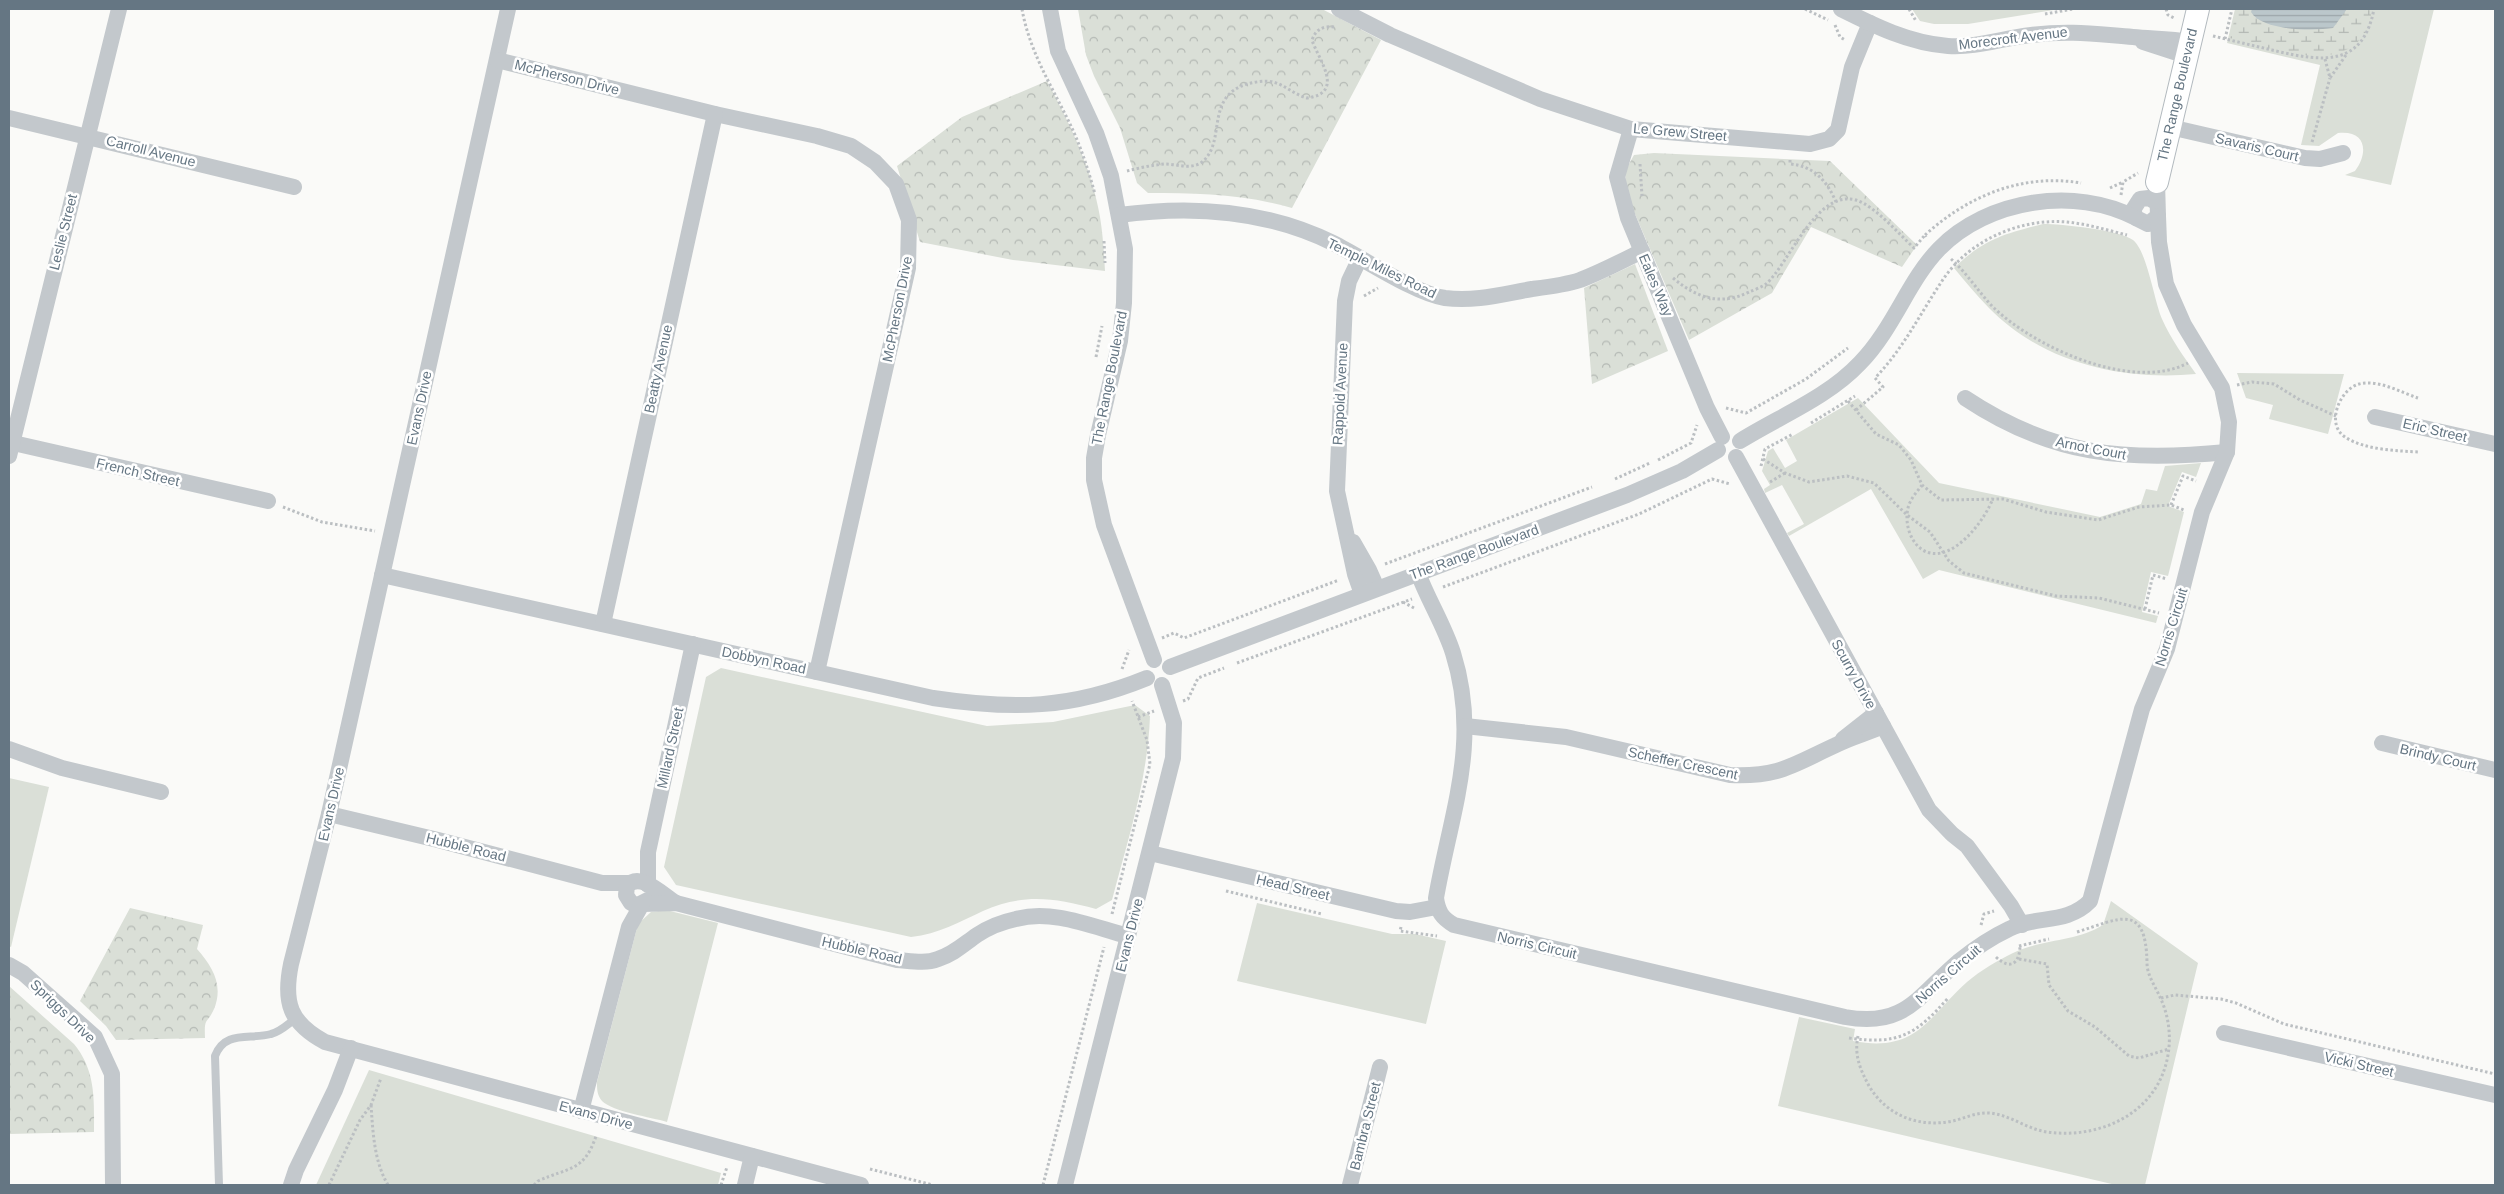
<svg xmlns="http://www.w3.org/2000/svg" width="2504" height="1194" viewBox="0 0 2504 1194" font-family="Helvetica,sans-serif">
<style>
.green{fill:#dadfd7}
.forest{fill:url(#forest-crowns)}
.wetland{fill:url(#wetland-marsh)}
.water{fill:url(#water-rules)}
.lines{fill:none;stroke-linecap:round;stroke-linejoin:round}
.secondary-casing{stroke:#b3babf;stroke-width:24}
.path{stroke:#bbbfc2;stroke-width:3;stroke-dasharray:2.5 2.5;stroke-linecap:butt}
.lane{stroke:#c3c8cc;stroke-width:8}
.street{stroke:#c3c8cc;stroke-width:16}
.secondary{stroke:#fff;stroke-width:22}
.labels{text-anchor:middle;stroke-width:5;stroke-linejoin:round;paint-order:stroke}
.street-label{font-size:14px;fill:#657683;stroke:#fff}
</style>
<defs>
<pattern id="forest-crowns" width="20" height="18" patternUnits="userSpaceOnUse" patternTransform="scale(1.25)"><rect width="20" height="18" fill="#dadfd7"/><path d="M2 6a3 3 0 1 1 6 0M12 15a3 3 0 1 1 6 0" fill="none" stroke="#b4b9b4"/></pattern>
<pattern id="wetland-marsh" width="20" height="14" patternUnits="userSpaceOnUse" patternTransform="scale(1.25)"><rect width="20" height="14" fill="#dadfd7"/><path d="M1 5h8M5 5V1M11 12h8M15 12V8" fill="none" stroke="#b4b9b4"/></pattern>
<pattern id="water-rules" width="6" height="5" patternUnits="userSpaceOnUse" patternTransform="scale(1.25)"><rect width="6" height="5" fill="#bbc7cb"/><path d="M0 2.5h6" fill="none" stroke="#9ca6aa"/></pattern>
</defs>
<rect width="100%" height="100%" fill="#fafaf8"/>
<!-- green -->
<g class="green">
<path d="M 1912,9 L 2060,9 L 1968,24 L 1934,24 L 1920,21 Z"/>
<path d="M 2235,9 L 2434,9 L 2391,185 L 2345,175 L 2355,171 C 2369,152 2366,130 2338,133 L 2319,146 L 2301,145 L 2320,65 L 2227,43 Z"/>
<path d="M 2043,224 C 2061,224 2120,230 2133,240 C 2147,251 2154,300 2162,319 C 2171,339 2184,357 2196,374 C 2122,381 2043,363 1989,308 C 1976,295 1965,281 1954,268 C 1984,239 2004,234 2043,224 Z"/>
<path d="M 2237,373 L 2344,374 L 2328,434 L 2269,419 L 2273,405 L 2246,398 Z"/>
<path d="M 1858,398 L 1939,483 L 2100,517 L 2141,504 L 2146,489 L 2157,491 L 2165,466 L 2201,463 L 2196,477 L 2182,472 L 2168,506 L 2184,512 L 2168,576 L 2151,572 L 2142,612 L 2158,616 L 2156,623 L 1939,570 L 1923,579 L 1871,489 L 1789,536 L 1787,533 L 1804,524 L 1782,485 L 1765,493 L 1764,489 L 1770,485 L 1762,471 L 1768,451 L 1773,448 L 1785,468 L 1797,461 L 1786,440 Z"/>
<path d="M 721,668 L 987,726 L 1053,722 L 1135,705 L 1150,716 C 1148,778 1128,839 1112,900 L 1096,909 C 1054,898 1024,893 983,911 C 959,922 939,934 911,937 L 676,885 L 664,867 L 706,677 Z"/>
<path d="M 9,778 L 49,787 L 11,947 L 9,946 Z"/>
<path d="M 2111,901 L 2198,963 L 2145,1185 L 2116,1185 L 1778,1106 L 1799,1017 L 1855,1029 L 1853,1041 C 1917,1053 1927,1018 1967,982 C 1981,970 1997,961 2013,953 C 2041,939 2076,942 2103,925 Z"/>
<path d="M 1257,903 L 1392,934 L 1415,934 L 1446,941 L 1426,1024 L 1237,981 Z"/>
<path d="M 666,910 L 718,923 L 667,1122 C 651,1117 613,1112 602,1101 C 597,1095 597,1089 597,1082 L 638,924 L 651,912 Z"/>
<path d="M 369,1070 L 721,1173 L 718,1185 L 316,1185 Z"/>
</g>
<!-- forest -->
<g class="forest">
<path d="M 1078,9 L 1322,9 L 1381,40 L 1292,208 C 1244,194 1197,193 1148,193 L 1137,183 L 1120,128 L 1094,76 L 1086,55 Z"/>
<path d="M 1047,81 C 1070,124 1092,169 1100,217 C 1103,235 1104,254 1105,271 L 1013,260 L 920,242 L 897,166 L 962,117 Z"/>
<path d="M 1654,153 L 1830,161 L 1917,245 L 1902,267 L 1811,227 L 1772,293 L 1689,340 L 1626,193 L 1625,171 L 1634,155 Z"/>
<path d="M 1635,264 L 1668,351 L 1592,384 L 1584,288 Z"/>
<path d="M 130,908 L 203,925 L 197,949 C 212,966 224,985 214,1009 C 207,1025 204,1016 205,1038 L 116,1040 L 106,1026 L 80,1001 Z"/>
<path d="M 9,986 L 74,1044 C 96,1071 94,1099 94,1132 L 9,1134 Z"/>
</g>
<!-- wetland -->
<path class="wetland" d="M 2237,9 L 2372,9 C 2371,15 2370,22 2368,27 C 2345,78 2269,47 2230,38 Z"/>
<!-- water -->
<path class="water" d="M 2252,9 L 2347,9 L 2333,28 C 2313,31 2262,31 2251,12 Z"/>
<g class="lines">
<!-- secondary casing -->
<g class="secondary-casing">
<path id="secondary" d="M 2157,182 L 2198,9"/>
</g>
<!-- path -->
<g class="path">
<path d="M 1022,9 C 1029,50 1051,85 1069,122 C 1080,144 1088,169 1095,194"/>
<path d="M 1805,9 L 1828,20"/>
<path d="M 1909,9 L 1916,21"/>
<path d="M 2166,9 L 2168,15 L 2174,18"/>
<path d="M 2045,14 L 2073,9"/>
<path d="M 1835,25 L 1840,37 L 1845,40"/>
<path d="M 2213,36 C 2234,41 2255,46 2276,51 C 2323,62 2363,67 2374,9"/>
<path d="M 2225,39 L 2232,9"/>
<path d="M 2325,59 L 2330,78 L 2346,55"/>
<path d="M 2312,142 L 2330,78"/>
<path d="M 1790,160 L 1790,164 C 1814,166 1827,181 1836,202"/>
<path d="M 1640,164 L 1642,196"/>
<path d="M 1127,171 C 1139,168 1152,165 1165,164 C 1177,164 1191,170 1202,162 C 1227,142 1204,97 1247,84 C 1255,82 1265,80 1273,82 C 1285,85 1295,95 1307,98 C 1346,93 1318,59 1312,40 C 1316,29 1323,26 1334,27"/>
<path d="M 2110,188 L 2123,182"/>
<path d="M 2121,195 L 2123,182 L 2138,173"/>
<path d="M 1925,235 C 1968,196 2022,173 2081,183"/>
<path d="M 1104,241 L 1105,263"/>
<path d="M 1951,259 C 1968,274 1979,293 1994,308 C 2036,348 2133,392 2188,363"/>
<path d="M 1673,278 C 1697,298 1720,306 1749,292 C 1754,290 1762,287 1766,284 C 1789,264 1816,189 1856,200 C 1875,206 1899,234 1914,248 L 1925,235 L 1926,237"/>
<path d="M 1364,296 L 1378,288"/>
<path d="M 1096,357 L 1102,326"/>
<path d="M 2237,385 L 2252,382 L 2274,384 L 2300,400 L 2336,416"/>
<path d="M 2418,398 C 2400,392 2378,379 2359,384 C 2340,389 2325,424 2345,437 C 2364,450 2399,451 2420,452"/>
<path d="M 1848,401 L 1876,434 L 1899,445 L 1911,460 L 1922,485 L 1941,500 L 2003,499 L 2046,512 L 2098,520 L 2139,507 L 2171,505 L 2184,510"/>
<path d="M 1726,408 L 1746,413 L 1806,379 L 1848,348"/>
<path d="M 1856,410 L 1883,387 L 1875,378 C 1903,349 1920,314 1942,281 C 1968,241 2019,218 2067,222 C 2087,224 2107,230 2127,235"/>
<path d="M 1811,423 L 1855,396"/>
<path d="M 1763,459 L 1785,473 L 1809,482 L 1847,476 L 1874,483 L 1907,515 L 1930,532 L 1949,561 L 1964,573 L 2056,596 L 2099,598 L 2159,613"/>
<path d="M 1658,460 L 1691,443 L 1697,425"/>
<path d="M 1761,466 L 1765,449 L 1793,434"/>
<path d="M 1615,479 L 1650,463"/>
<path d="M 1770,482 L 1785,473"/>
<path d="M 1922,485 C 1917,492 1910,499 1908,508 C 1903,529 1916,558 1941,553 C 1962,549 1986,518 1993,498"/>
<path d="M 2171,505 L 2183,476 L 2196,481"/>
<path d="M 283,507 L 322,522 L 375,531"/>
<path d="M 1385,564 L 1592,487"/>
<path d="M 1443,587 L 1639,514 L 1712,479 L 1730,484"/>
<path d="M 1403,602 L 1414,608"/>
<path d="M 2145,609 L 2153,575 L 2167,579"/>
<path d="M 1162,638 L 1174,633 L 1184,638 L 1339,580"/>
<path d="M 1237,663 L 1412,599"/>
<path d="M 1122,669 L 1129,650"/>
<path d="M 1183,701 L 1188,699 L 1198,678 L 1224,668"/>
<path d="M 1138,717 L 1154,711"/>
<path d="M 1226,891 L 1322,914"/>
<path d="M 1112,914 L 1150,764 L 1147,740 L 1132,701"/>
<path d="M 1981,925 L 1984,914 L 1994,911"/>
<path d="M 1401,927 L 1400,931 L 1437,936"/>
<path d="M 2019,946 L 2049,939"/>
<path d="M 1996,957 C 2011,971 2020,963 2020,945"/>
<path d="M 2019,959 L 2047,964 L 2049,985 L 2068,1011 L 2095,1027 L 2129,1056 L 2139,1058 L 2169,1049"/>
<path d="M 2161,998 L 2175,995 L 2221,999 L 2236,1003 L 2284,1024 L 2495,1074"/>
<path d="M 1858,1036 C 1854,1055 1860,1069 1869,1086 C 1887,1116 1919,1128 1953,1121 C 1965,1118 1977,1112 1990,1113 C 2010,1115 2027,1129 2047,1132 C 2097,1139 2152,1116 2166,1064 C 2172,1042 2170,1018 2160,997 C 2155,986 2147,975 2147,963 C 2146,901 2119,919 2077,932"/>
<path d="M 1849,1038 C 1898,1045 1916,1035 1948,998"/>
<path d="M 371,1105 C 373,1133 374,1161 388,1185"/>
<path d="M 870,1169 L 933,1185"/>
<path d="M 329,1185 L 360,1120 L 371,1105 L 381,1078"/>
<path d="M 534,1185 L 538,1181 C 569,1167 584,1172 596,1136"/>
<path d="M 721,1185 L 727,1167"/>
<path d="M 1043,1185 L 1104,947"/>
</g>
<!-- lane -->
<path class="lane" d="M 219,1185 L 215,1056 C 225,1030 249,1040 271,1034 C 280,1032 287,1025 295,1019"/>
<!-- street -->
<g class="street">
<path d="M 508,9 L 329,814 L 291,964 C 283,1003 290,1023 325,1042 L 861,1185"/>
<path d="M 1050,9 L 1058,51 L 1096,133 L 1111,176 L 1125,249 L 1124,303 L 1120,341 L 1098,435 L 1094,458 L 1094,480 L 1104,525 L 1154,660"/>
<path d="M 1339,9 L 1390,35 L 1540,99 L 1631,129 L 1810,144 L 1829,139 L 1838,130 L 1852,67 L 1870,23"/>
<path d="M 1841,9 C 1875,26 1909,43 1948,46 C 1976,48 2003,38 2031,35 C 2070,30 2094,34 2133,37 C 2152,39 2170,38 2189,42"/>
<path d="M 2143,42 L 2186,56"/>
<path d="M 497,60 L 715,114 L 817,136 L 851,146 L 875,162 L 896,184 L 909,220 L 908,268 L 817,672"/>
<path d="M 9,118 L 294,187"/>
<path d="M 2170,127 L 2305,158 L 2320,159 L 2343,153"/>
<path d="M 1631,129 L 1617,177 L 1628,218 L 1707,408 L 1722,437"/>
<path d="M 2157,203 L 2149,198 L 2140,199 L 2133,210 L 2136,218 L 2148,224 L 2158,216 L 2157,182"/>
<path d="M 1119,215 C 1192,205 1266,210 1333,243 C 1363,258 1414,293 1445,298 C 1475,302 1503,294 1532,289 C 1548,287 1565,285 1580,280 C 1601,272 1622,261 1642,251"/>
<path d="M 1360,258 L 1349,281 L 1345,301 L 1337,491 L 1355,574 L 1362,594"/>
<path d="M 1965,398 C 2052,456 2125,462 2227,452"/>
<path d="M 2375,417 L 2495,444"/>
<path d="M 1740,441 C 1780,416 1827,398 1860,363 C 1894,328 1908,281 1939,249 C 1988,199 2075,186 2136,218"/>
<path d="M 9,442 L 268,501"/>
<path d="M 9,456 L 119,9"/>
<path d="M 1736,457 L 1929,810 L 1952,834 L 1967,846 L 2011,906 L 2022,925"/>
<path d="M 1353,542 L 1369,570 L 1377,588"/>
<path d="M 1418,573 C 1428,600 1444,625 1453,653 C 1481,742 1451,812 1436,898 C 1438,912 1442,918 1454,925 L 1845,1017 C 1905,1028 1918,996 1958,962 C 1974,949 1990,938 2009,929 C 2035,915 2067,925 2090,901 L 2142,709 L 2167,649 L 2202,512 L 2227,452 L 2229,422 L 2222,388 L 2184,325 L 2166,284 L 2159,242 L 2158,216"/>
<path d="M 382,575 L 933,698 C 1013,710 1071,709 1147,678"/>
<path d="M 603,624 L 715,114"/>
<path d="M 1170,667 L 1627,495 L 1682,471 L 1718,450"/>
<path d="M 1465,726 L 1566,737 L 1730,775 C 1780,777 1792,765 1836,745 C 1851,737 1868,733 1883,726"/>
<path d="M 1843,739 L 1876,713"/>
<path d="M 2382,743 L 2495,770"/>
<path d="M 9,749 L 62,768 L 161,792"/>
<path d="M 329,814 L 438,840 L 602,883 L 630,883"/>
<path d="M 1150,853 L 1396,911 L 1410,912 L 1437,907"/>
<path d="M 648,885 L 648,852 L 693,644"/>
<path d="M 648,900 L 638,905 L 631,903 L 626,895 L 627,886 C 640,871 663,895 676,903"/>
<path d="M 643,904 L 676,903 L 897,960 C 911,961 925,964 938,959 C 954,954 964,944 977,935 C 989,927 1002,922 1016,919 C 1053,909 1093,927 1128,936"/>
<path d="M 9,965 L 23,973 L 95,1037 L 112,1074 L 113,1185"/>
<path d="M 2224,1033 L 2495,1095"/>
<path d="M 581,1111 L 629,927 L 642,904"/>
<path d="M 291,1185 L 296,1170 L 335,1090 L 351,1048"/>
<path d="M 745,1185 L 752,1156"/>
<path d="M 1065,1185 L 1173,758 L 1174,723 L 1162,685"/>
<path d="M 1350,1185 L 1380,1067"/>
</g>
<!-- secondary -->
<use href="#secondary" class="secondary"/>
</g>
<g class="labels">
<!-- street labels -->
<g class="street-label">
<text transform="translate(2013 38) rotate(-7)" y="5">Morecroft Avenue</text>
<text transform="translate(567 77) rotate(14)" y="5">McPherson Drive</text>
<text transform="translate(2177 95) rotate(-77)" y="5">The Range Boulevard</text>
<text transform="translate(1680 132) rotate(5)" y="5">Le Grew Street</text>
<text transform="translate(2257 147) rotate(13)" y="5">Savaris Court</text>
<text transform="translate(151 151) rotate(14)" y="5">Carroll Avenue</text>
<text transform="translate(63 232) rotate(-76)" y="5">Leslie Street</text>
<text transform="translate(1382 268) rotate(26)" y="5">Temple Miles Road</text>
<text transform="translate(1656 285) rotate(67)" y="5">Eales Way</text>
<text transform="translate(897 309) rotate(-79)" y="5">McPherson Drive</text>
<text transform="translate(658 369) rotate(-78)" y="5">Beatty Avenue</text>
<text transform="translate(1109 378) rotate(-79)" y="5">The Range Boulevard</text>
<text transform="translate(1340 394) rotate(-87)" y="5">Rappold Avenue</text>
<text transform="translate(419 408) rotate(-78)" y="5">Evans Drive</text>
<text transform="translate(2435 430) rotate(13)" y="5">Eric Street</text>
<text transform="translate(2091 448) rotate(11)" y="5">Arnot Court</text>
<text transform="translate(138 472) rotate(13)" y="5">French Street</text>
<text transform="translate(1474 552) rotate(-20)" y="5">The Range Boulevard</text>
<text transform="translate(2171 627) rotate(-73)" y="5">Norris Circuit</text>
<text transform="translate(764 660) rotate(12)" y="5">Dobbyn Road</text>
<text transform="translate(1854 674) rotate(61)" y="5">Scurry Drive</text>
<text transform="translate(670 748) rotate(-78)" y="5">Millard Street</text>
<text transform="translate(2438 757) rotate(13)" y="5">Brindy Court</text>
<text transform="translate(1683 763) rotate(12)" y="5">Scheffer Crescent</text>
<text transform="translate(331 804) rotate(-77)" y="5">Evans Drive</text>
<text transform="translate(466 847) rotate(14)" y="5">Hubble Road</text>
<text transform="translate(1293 887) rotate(13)" y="5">Head Street</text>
<text transform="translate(1129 935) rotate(-76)" y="5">Evans Drive</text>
<text transform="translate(1537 945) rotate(13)" y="5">Norris Circuit</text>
<text transform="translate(862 950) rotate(13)" y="5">Hubble Road</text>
<text transform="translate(1948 974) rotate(-41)" y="5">Norris Circuit</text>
<text transform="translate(63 1011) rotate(44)" y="5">Spriggs Drive</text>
<text transform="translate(2359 1064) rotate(13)" y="5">Vicki Street</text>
<text transform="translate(596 1115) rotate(15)" y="5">Evans Drive</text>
<text transform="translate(1365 1126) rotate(-76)" y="5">Bambra Street</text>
</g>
</g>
<!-- border -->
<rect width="2504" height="1194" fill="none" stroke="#657683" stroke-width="20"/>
</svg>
